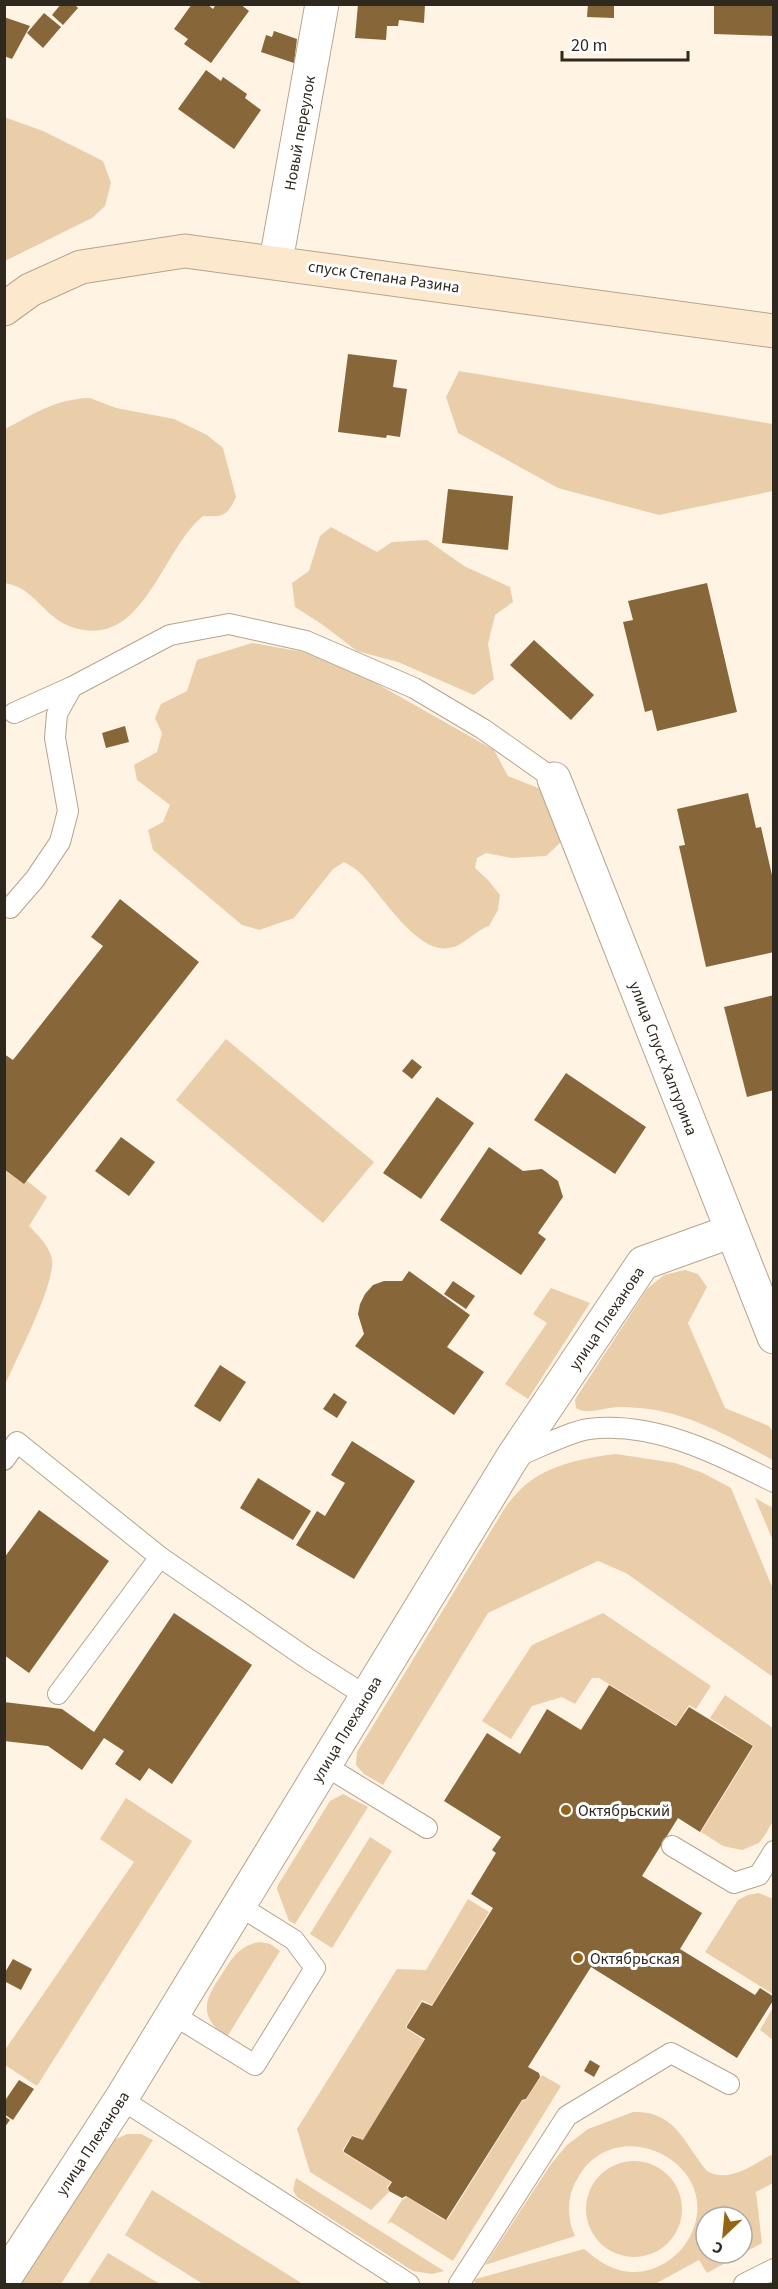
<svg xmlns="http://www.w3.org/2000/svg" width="778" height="2289" viewBox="0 0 778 2289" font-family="'Source Sans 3',sans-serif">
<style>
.green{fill:#eacda9;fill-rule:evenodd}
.building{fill:#87663a}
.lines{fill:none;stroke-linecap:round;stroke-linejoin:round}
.lane-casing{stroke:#b6a48d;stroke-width:22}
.street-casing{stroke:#b6a48d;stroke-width:35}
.secondary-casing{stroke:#b6a48d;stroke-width:35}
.lane{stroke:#fff;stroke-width:20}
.street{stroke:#fff;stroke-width:33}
.secondary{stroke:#fce8cc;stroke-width:33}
.poi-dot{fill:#956415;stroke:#fff;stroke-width:2}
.labels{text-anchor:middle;stroke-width:6;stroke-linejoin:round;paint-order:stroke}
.street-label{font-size:16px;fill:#2f281f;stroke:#fff}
.poi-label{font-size:16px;fill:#2f281f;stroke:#fff;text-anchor:start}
</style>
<rect width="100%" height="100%" fill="#fff3e4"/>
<!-- green -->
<g class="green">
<path d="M 4,117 L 43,131 L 103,161 L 111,183 L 105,206 L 92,218 L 5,261 Z"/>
<path d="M 459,371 L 773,424 L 773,491 L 659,515 L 558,488 L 458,433 L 446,397 Z"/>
<path d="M 90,398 L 116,408 L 174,419 L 207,435 L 223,448 L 236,497 C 227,516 224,517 203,516 C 160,551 143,654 69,626 C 42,615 34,587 4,583 L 5,429 C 34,414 55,399 90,398 Z"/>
<path d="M 331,527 L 377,552 L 392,542 L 427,540 L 464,566 L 510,587 L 513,602 L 495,615 L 488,644 L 494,679 L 474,695 L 398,662 L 357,651 L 323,625 L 295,607 L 292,583 L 309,571 L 320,536 Z"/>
<path d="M 252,643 L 309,653 L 374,682 L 494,750 L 508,776 L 543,790 L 558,820 L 561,842 L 546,856 L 511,858 L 486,853 L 477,858 L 475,868 L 488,880 L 500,895 L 498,910 L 489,926 C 474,931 464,946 449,948 C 416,954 381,893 360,873 C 355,868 349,865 344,862 L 333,869 L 294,918 L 259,930 L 242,925 L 153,850 L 148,830 L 163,822 L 170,805 L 137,780 L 134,765 L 157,752 L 162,733 L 155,718 L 161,704 L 187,691 L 197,660 Z"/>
<path d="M 226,1039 L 374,1162 L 323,1223 L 176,1100 Z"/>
<path d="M 5,1163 L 47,1197 L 29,1226 C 37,1234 51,1248 52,1260 C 55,1285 16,1359 5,1385 Z"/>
<path d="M 685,1270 L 698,1274 L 707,1287 L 688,1323 L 725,1408 L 769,1426 L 773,1432 L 773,1460 C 733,1439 696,1416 649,1409 C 640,1408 631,1407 621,1407 C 608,1406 588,1416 576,1408 L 575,1400 L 578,1395 L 647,1289 L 664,1275 Z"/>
<path d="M 551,1288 L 590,1303 L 528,1399 L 505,1384 L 547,1323 L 533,1314 Z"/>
<path d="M 616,1454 L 675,1463 L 703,1473 L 731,1488 L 773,1589 L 773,1677 L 626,1573 L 598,1561 L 488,1613 L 383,1785 L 364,1774 L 356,1765 L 357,1752 L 500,1516 C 505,1508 510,1500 517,1493 C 541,1466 582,1458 616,1454 Z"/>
<path d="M 755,1498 L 773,1508 L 773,1541 Z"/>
<path d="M 603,1613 L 711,1686 L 696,1709 L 689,1705 L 676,1725 L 599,1678 L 592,1678 L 575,1704 L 562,1697 L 532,1706 L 511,1739 L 482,1721 L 532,1645 Z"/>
<path d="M 725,1695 L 773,1728 L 773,1821 L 765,1835 L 759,1843 L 742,1850 L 723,1846 L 701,1832 L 754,1746 L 710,1718 Z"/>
<path d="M 343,1794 L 368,1807 L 295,1924 L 289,1921 L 277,1889 L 278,1885 L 330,1801 Z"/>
<path d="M 126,1798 L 192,1841 L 37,2086 L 5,2065 L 5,2050 L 134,1862 L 100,1839 Z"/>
<path d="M 370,1837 L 392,1851 L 332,1948 L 310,1934 Z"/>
<path d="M 759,1893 L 773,1899 L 773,1994 L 705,1952 L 738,1900 L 748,1895 Z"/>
<path d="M 468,1899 L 489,1912 L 432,2005 L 422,2000 L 406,2026 L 407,2029 L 424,2040 L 363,2140 L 352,2135 L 343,2149 L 344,2153 L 391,2182 L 387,2187 L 389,2192 L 371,2210 L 310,2172 L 297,2129 L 397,1969 L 426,1970 Z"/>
<path d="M 260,1942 L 270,1944 L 280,1951 L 227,2037 C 197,2016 205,1999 222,1974 C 232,1958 240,1945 260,1942 Z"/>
<path d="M 773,2007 L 773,2040 L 760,2030 Z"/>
<path d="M 542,2075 L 561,2086 L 453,2261 L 391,2222 L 387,2224 L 402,2200 L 407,2197 L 444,2220 L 448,2219 L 522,2101 L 526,2100 Z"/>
<path d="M 633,2112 C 676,2111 683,2142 707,2171 C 729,2184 753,2164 773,2154 L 773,2183 L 756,2192 L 762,2243 L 707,2273 L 699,2260 L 655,2284 L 479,2284 L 474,2282 L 476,2279 L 584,2249 C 595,2258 605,2266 619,2270 C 651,2279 684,2257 694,2227 C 716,2165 628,2117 585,2167 C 581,2172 578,2178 575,2183 C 567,2198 567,2220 575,2236 L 485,2265 L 551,2164 L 567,2145 L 588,2129 ZM 706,2217 L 742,2217 L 742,2253 L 706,2253 Z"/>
<path d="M 127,2134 L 141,2134 L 153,2140 L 61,2284 L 19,2284 L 110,2142 Z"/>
<circle cx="634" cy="2209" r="48"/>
<path d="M 296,2178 L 444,2271 L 432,2274 L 413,2271 L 297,2197 L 293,2190 Z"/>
<path d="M 152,2190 L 303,2284 L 203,2284 L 125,2235 Z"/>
<path d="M 108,2253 L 160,2284 L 88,2284 Z"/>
</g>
<!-- building -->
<g class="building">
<path d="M 61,4 L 74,4 L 78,8 L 63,25 L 52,15 Z"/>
<path d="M 192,4 L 207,4 L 213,9 L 216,4 L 240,4 L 249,11 L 211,63 L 184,44 L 188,39 L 174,29 Z"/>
<path d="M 358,4 L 425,4 L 424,23 L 399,20 L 398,26 L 387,26 L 386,40 L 355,38 Z"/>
<path d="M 588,4 L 614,4 L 614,18 L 587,17 Z"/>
<path d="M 714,4 L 774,4 L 774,36 L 714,34 Z"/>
<path d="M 44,13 L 61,27 L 43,48 L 27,33 Z"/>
<path d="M 4,17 L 30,26 L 12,59 L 4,56 Z"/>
<path d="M 274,31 L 297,39 L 294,63 L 261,52 L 266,35 L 272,37 Z"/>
<path d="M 206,70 L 221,81 L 223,77 L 247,94 L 245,98 L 261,110 L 234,149 L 178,109 Z"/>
<path d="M 348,354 L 397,360 L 393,387 L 407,389 L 400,437 L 387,435 L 386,438 L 338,432 Z"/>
<path d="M 448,489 L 513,496 L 508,550 L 442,543 Z"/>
<path d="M 707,583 L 737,712 L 657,731 L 652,710 L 645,712 L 623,622 L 633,620 L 628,601 Z"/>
<path d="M 534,640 L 594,695 L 571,720 L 510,665 Z"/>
<path d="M 125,726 L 129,742 L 106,748 L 102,733 Z"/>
<path d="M 748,793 L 756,828 L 761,827 L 774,884 L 774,952 L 706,967 L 679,846 L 685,845 L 677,809 Z"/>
<path d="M 120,899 L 199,962 L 24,1184 L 4,1169 L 4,1054 L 13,1060 L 103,946 L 91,937 Z"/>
<path d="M 774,995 L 774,1090 L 747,1097 L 724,1007 Z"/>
<path d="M 412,1059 L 422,1067 L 412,1079 L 402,1071 Z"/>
<path d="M 566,1073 L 646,1127 L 615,1174 L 534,1120 Z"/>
<path d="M 437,1097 L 474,1123 L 421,1199 L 383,1173 Z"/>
<path d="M 121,1137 L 155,1162 L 129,1196 L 95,1171 Z"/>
<path d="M 489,1147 L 523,1171 L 542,1169 L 558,1181 L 563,1197 L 538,1233 L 546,1239 L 521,1275 L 440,1220 Z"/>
<path d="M 409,1271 L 470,1315 L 447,1347 L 484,1372 L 454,1415 L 355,1346 L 364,1334 L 358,1314 L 360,1304 L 365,1294 L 373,1285 L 384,1281 L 402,1281 Z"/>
<path d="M 453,1281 L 475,1296 L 466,1309 L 444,1294 Z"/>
<path d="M 220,1365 L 246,1382 L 220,1422 L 194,1406 Z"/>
<path d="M 334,1393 L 347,1402 L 337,1418 L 323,1409 Z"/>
<path d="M 352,1441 L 415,1481 L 354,1579 L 296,1545 L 317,1511 L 325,1516 L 345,1483 L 331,1475 Z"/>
<path d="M 258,1478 L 311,1511 L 293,1540 L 240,1508 Z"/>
<path d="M 39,1510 L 109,1561 L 29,1673 L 4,1655 L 4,1558 Z"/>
<path d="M 174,1613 L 252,1665 L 172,1784 L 149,1768 L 140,1781 L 115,1764 L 124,1751 L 104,1738 L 82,1770 L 48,1746 L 4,1741 L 4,1702 L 62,1709 L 94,1732 Z"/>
<path d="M 609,1685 L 676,1726 L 689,1707 L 753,1746 L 700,1832 L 678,1818 L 642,1876 L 702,1913 L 680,1949 L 755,1995 L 760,1988 L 774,1997 L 774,1999 L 737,2058 L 591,1967 L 528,2067 L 539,2073 L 540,2077 L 526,2099 L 522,2100 L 446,2220 L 406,2196 L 402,2198 L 389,2191 L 388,2188 L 392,2182 L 344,2152 L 344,2150 L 352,2136 L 363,2140 L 425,2039 L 407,2028 L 407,2026 L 422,2002 L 432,2006 L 493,1908 L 471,1894 L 496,1853 L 492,1850 L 501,1837 L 444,1801 L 487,1733 L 520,1754 L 547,1709 L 581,1730 Z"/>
<path d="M 13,1959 L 32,1969 L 21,1990 L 4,1981 L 4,1974 Z"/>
<path d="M 590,2060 L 600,2066 L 594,2077 L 584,2071 Z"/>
<path d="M 19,2080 L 34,2089 L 13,2120 L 4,2114 L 4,2102 Z"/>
<path d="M 4,2116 L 10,2120 L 4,2128 Z"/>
</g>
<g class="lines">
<!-- lane casing -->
<g class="lane-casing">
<g id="lane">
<path d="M 14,713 L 72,687 L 170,635 L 229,624 L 306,641 L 414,688 L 483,729 L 554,779"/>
<path d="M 10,908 L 35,879 L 60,842 L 68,811 L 55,738 L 57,714 L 72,687"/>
<path d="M 515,1457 C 534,1450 571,1431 589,1429 C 654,1421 718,1454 774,1482"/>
<path d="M 4,1460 L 17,1442 L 160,1557 L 308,1659 L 366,1696"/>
<path d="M 58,1694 L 160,1557"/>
<path d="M 324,1765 L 427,1828"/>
<path d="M 672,1846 L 734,1883 L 759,1875 L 774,1851"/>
<path d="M 172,2014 L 255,2065 L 315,1968 L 294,1940 L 238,1905"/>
<path d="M 121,2099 L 409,2284"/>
<path d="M 459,2284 L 567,2116 L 671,2053 L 729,2084"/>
<path d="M 744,2284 L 774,2269"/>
</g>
</g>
<!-- street casing -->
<g class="street-casing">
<g id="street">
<path d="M 276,261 L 322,4"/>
<path d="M 554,779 L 774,1337"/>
<path d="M 4,2279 L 121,2099 L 512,1458 L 643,1263 L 732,1231"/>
</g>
</g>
<!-- secondary casing -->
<g class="secondary-casing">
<path id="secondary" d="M 4,309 L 30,290 L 81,267 L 185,251 L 774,331"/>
</g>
<!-- lane -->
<use href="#lane" class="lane"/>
<!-- street -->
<use href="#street" class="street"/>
<!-- secondary -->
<use href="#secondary" class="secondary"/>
</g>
<!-- markers -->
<g class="poi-dot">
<circle cx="566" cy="1810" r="6"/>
<circle cx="578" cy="1958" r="6"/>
</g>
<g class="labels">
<!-- street labels -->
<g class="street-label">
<text transform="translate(299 133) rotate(-80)" y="6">Новый переулок</text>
<text transform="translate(384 276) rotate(8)" y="6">спуск Степана Разина</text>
<text transform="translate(664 1058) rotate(69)" y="6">улица Спуск Халтурина</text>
<text transform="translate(606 1318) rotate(-56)" y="6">улица Плеханова</text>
<text transform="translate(346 1729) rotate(-59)" y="6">улица Плеханова</text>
<text transform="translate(92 2143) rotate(-57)" y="6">улица Плеханова</text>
</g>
<!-- poi labels -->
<g class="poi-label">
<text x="578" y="1816">Октябрьский</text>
<text x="590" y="1964">Октябрьская</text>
</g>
</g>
<!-- border -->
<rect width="778" height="2289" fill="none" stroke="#2f281f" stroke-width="12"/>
<!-- north arrow -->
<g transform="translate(724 2235) rotate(206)"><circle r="28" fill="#ffffff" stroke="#aca9a5" stroke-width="1.5"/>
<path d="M0-4.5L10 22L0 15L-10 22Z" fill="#956415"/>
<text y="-9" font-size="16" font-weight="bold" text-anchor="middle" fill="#2f281f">С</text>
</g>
<!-- scale -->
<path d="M562 51v9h126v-9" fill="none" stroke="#2f281f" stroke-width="3"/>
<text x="571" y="51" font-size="18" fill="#2f281f" stroke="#ffffff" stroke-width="4.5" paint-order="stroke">20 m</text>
</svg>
